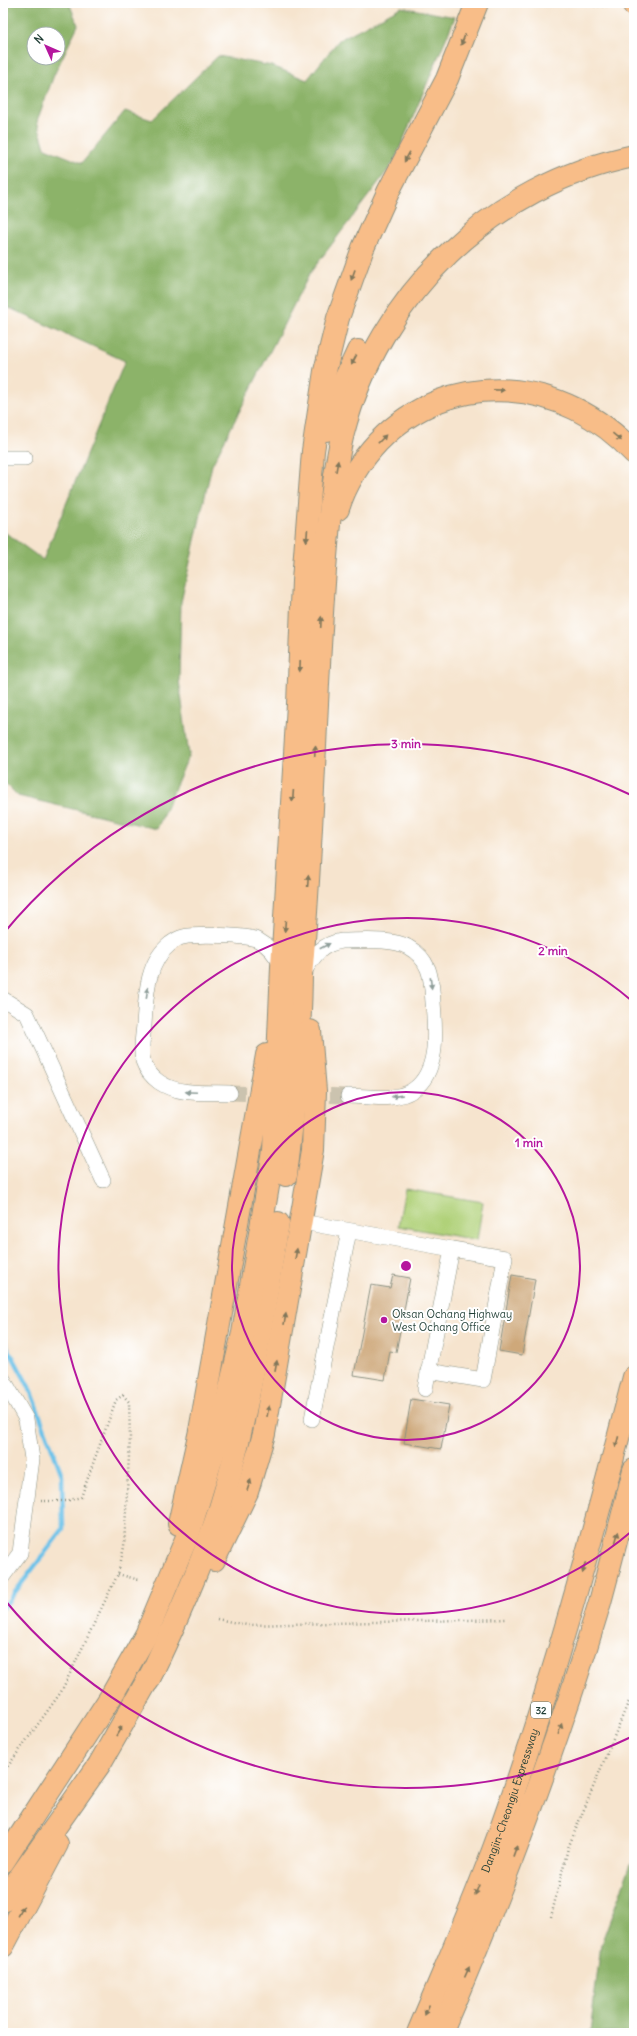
<svg xmlns="http://www.w3.org/2000/svg" width="637" height="2036" viewBox="0 0 637 2036" font-family="Delius,sans-serif">
<style>
.green{fill:#b0d179;stroke:#688756}
.forest{fill:#8cb369;stroke:#56784e;fill-rule:evenodd}
.lines{fill:none;stroke-linecap:round;stroke-linejoin:round}
.stream{stroke:#6cc2e9;stroke-width:4.5}
.building{fill:#cea87a}
.minor-tunnel{stroke:#cbc3af;stroke-width:15;stroke-dasharray:15 8;stroke-linecap:butt}
.minor-casing{stroke:#8a9081;stroke-width:16}
.highway-casing{stroke:#8a9081;stroke-width:24}
.path{stroke:#8a9081;stroke-width:2.5;stroke-dasharray:1 3;stroke-linecap:butt}
.minor{stroke:#fff;stroke-width:15}
.highway{stroke:#f8bd88;stroke-width:22}
.oneway{fill:#81775a}
.oneway2{fill:#8f9e9a}
.ring{fill:none;stroke:#b5179e;stroke-width:2}
.poi-dot{fill:#b5179e;stroke:#fff;stroke-width:1.5}
.labels{text-anchor:middle;stroke-width:4;stroke-linejoin:round;paint-order:stroke}
.shield{fill:#fff;stroke:#627771;stroke-width:1}
.shield-label{font-size:10px;font-weight:bold;fill:#1f3d34}
.poi-label{font-size:11px;fill:#1f3d34;stroke:#fff;text-anchor:start}
.street-label{font-size:11px;fill:#1f3d34;stroke:#fff}
.centre{fill:#b5179e;stroke:#fff;stroke-width:2}
.ring-label{font-size:12px;text-anchor:middle;font-weight:bold;fill:#b5179e;stroke:#fff;stroke-width:4;stroke-linejoin:round;paint-order:stroke}
</style>
<rect width="100%" height="100%" fill="#fff"/>
<filter id="ink" filterUnits="userSpaceOnUse"><feTurbulence type="fractalNoise" baseFrequency=".025" numOctaves="2"/><feDisplacementMap in="SourceGraphic" scale="8" xChannelSelector="R" yChannelSelector="G"/><feConvolveMatrix kernelMatrix="1 2 1 2 8 2 1 2 1" color-interpolation-filters="sRGB"/></filter>
<filter id="wash" filterUnits="userSpaceOnUse"><feTurbulence type="fractalNoise" baseFrequency=".012" numOctaves="4" result="noise"/><feDisplacementMap in="SourceGraphic" scale="16" xChannelSelector="R" yChannelSelector="G"/><feGaussianBlur stdDeviation="0.9" result="paint"/><feColorMatrix in="noise" values="0 0 0 0 0 0 0 0 0 0 0 0 0 0 0 0 0 1.4 0 .05"/><feComposite in="paint" operator="in"/></filter>
<g filter="url(#wash)">
<rect width="100%" height="100%" fill="#f6e4ce"/>
<!-- green -->
<path class="green" d="M 405,1189 L 483,1202 L 477,1240 L 398,1226 Z"/>
<!-- forest -->
<g class="forest">
<path d="M 3,3 L 69,3 L 78,25 L 54,75 L 37,121 L 45,148 L 82,163 L 125,111 L 152,120 L 218,56 L 272,66 L 307,80 L 339,40 L 401,7 L 455,17 L 394,162 L 310,273 L 212,465 L 181,602 L 179,680 L 189,755 L 157,829 L 18,796 L 3,781 L 3,531 L 43,560 L 125,361 L 3,305 ZM 34,34 L 58,34 L 58,58 L 34,58 Z"/>
<path d="M 634,1856 L 634,2033 L 590,2033 L 601,1944 Z"/>
</g>
<g class="lines">
<!-- stream -->
<path class="stream" d="M 3,1339 L 29,1387 L 62,1475 L 63,1529 L 3,1608"/>
</g>
<g id="blocks">
<!-- building -->
<g class="building">
<path d="M 393,1275 L 410,1278 L 396,1352 L 390,1351 L 385,1380 L 354,1375 L 371,1285 L 390,1288 Z"/>
<path d="M 512,1275 L 535,1279 L 522,1355 L 499,1351 Z"/>
<path d="M 411,1399 L 449,1405 L 441,1449 L 404,1443 Z"/>
</g>
</g>
</g>
<g filter="url(#ink)">
<use href="#blocks" fill-opacity="0" stroke="#8a9081" stroke-width="1"/>
<g class="lines">
<!-- minor-tunnel -->
<g class="minor-tunnel">
<path d="M 230,1093 L 269,1094"/>
<path d="M 307,1095 L 348,1096"/>
</g>
<!-- minor casing -->
<g class="minor-casing">
<g id="minor">
<path d="M 3,458 L 25,458"/>
<path d="M 303,973 C 314,956 321,944 342,941 C 360,941 393,938 408,947 C 417,952 424,959 428,969 C 432,979 432,991 433,1002 C 435,1030 440,1071 413,1090 C 396,1102 368,1096 348,1096"/>
<path d="M 3,999 L 27,1014 L 103,1180"/>
<path d="M 230,1093 C 208,1092 179,1096 159,1082 C 152,1077 146,1070 143,1061 C 140,1050 143,1037 144,1025 C 146,997 146,963 170,944 C 174,941 178,938 183,937 C 195,934 248,935 258,940 C 269,946 277,956 282,967"/>
<path d="M 302,1222 L 452,1249 L 425,1389"/>
<path d="M 428,1371 L 483,1380 L 505,1258 L 452,1249"/>
<path d="M 3,1379 L 26,1419 L 32,1459 L 20,1553 L 3,1576"/>
<path d="M 312,1419 L 349,1231"/>
</g>
</g>
<!-- highway casing -->
<g class="highway-casing">
<g id="highway">
<path d="M 633,3 L 634,5"/>
<path d="M 326,430 L 340,390 L 358,351"/>
<path d="M 338,509 C 345,485 361,460 378,442 C 452,365 565,378 634,453"/>
<path d="M 286,1175 C 294,1109 300,1043 301,976 C 310,879 313,782 318,684 C 321,624 324,565 331,505 C 334,481 337,457 343,433 C 379,294 493,184 634,156"/>
<path d="M 179,1524 L 200,1431 L 267,1055"/>
<path d="M 214,1560 L 247,1492 L 264,1434 L 313,1150 L 315,1091 L 310,1031"/>
<path d="M 148,1681 C 175,1624 201,1567 220,1508 C 249,1415 262,1318 278,1223"/>
<path d="M 3,1862 L 112,1695 L 146,1635 L 189,1532 L 219,1434 L 243,1333 L 274,1151 L 282,967 L 298,704 L 303,581 L 313,451 L 325,371 L 338,318 L 363,248 L 389,190 L 447,79 L 477,3"/>
<path d="M 3,1901 L 99,1765 L 154,1669"/>
<path d="M 3,1946 L 57,1844"/>
<path id="s1" d="M 418,2033 C 445,1968 474,1903 498,1837 C 552,1686 594,1532 634,1377"/>
<path d="M 441,2033 C 502,1892 556,1749 600,1602 C 612,1558 623,1514 634,1470"/>
</g>
</g>
<!-- path -->
<g class="path">
<path d="M 592,3 L 594,6 L 614,6"/>
<path d="M 118,1574 L 139,1580"/>
<path d="M 217,1619 L 247,1625 L 508,1619"/>
<path d="M 3,1773 L 61,1692 L 118,1574 L 124,1547 L 130,1438 L 129,1402 L 123,1395 L 116,1400 L 81,1497 L 66,1501 L 41,1501"/>
<path d="M 551,1917 L 568,1848 L 628,1703 L 634,1696"/>
</g>
<!-- minor -->
<use href="#minor" class="minor"/>
<!-- highway -->
<use href="#highway" class="highway"/>
</g>
<!-- one-way arrows -->
<defs><path id="oneway-solid" d="M-6-.8H1V-3.2L6.5 0L1 3.2V.8H-6Z"/></defs>
<g class="oneway">
<use href="#oneway-solid" transform="translate(463 40) rotate(111)"/>
<use href="#oneway-solid" transform="translate(407 157) rotate(119)"/>
<use href="#oneway-solid" transform="translate(353 275) rotate(110)"/>
<use href="#oneway-solid" transform="translate(354 360) rotate(117)"/>
<use href="#oneway-solid" transform="translate(499 390) rotate(1)"/>
<use href="#oneway-solid" transform="translate(617 437) rotate(40)"/>
<use href="#oneway-solid" transform="translate(382 439) rotate(-46)"/>
<use href="#oneway-solid" transform="translate(337 466) rotate(-80)"/>
<use href="#oneway-solid" transform="translate(307 536) rotate(94)"/>
<use href="#oneway-solid" transform="translate(321 622) rotate(-87)"/>
<use href="#oneway-solid" transform="translate(300 666) rotate(92)"/>
<use href="#oneway-solid" transform="translate(315 751) rotate(-87)"/>
<use href="#oneway-solid" transform="translate(293 796) rotate(94)"/>
<use href="#oneway-solid" transform="translate(308 881) rotate(-86)"/>
<use href="#oneway-solid" transform="translate(285 926) rotate(94)"/>
<use href="#oneway-solid" transform="translate(296 1254) rotate(-80)"/>
<use href="#oneway-solid" transform="translate(285 1319) rotate(-80)"/>
<use href="#oneway-solid" transform="translate(276 1366) rotate(-80)"/>
<use href="#oneway-solid" transform="translate(268 1411) rotate(-80)"/>
<use href="#oneway-solid" transform="translate(617 1442) rotate(105)"/>
<use href="#oneway-solid" transform="translate(249 1485) rotate(-71)"/>
<use href="#oneway-solid" transform="translate(617 1537) rotate(-75)"/>
<use href="#oneway-solid" transform="translate(584 1568) rotate(105)"/>
<use href="#oneway-solid" transform="translate(560 1729) rotate(-72)"/>
<use href="#oneway-solid" transform="translate(119 1731) rotate(-59)"/>
<use href="#oneway-solid" transform="translate(515 1851) rotate(-70)"/>
<use href="#oneway-solid" transform="translate(477 1890) rotate(111)"/>
<use href="#oneway-solid" transform="translate(21 1911) rotate(-62)"/>
<use href="#oneway-solid" transform="translate(467 1972) rotate(-66)"/>
<use href="#oneway-solid" transform="translate(427 2010) rotate(113)"/>
</g>
<g class="oneway2">
<use href="#oneway-solid" transform="translate(325 946) rotate(-28)"/>
<use href="#oneway-solid" transform="translate(431 983) rotate(83)"/>
<use href="#oneway-solid" transform="translate(147 993) rotate(-83)"/>
<use href="#oneway-solid" transform="translate(191 1092) rotate(-177)"/>
<use href="#oneway-solid" transform="translate(397 1096) rotate(171)"/>
</g>
</g>
<!-- distance rings -->
<g class="ring">
<circle cx="406" cy="1266" r="174"/>
<path d="M632 1531A348 348 0 1 1 632 1001"/>
<path d="M631 1737A522 522 0 0 1 3 1598M3 934A522 522 0 0 1 631 795"/>
</g>
<!-- markers -->
<circle class="poi-dot" cx="384" cy="1320" r="4"/>
<g class="labels">
<!-- shield labels -->
<rect class="shield" x="531" y="1702" width="20" height="16" rx="3"/>
<g class="shield-label">
<text x="541" y="1714">32</text>
</g>
<!-- poi labels -->
<g class="poi-label">
<text x="392" y="1318">Oksan Ochang Highway<tspan x="392" dy="13">West Ochang Office</tspan></text>
</g>
<!-- street labels -->
<g class="street-label">
<text dy="4" stroke="none"><textPath href="#s1" startOffset="250">Dangjin-Cheongju Expressway</textPath></text>
</g>
</g>
<circle cx="406" cy="1266" r="6" class="centre"/>
<g class="ring-label">
<text x="406" y="748">3 min</text>
<text x="553" y="955">2 min</text>
<text x="529" y="1147">1 min</text>
</g>
<!-- margin -->
<rect width="637" height="2036" fill="none" stroke="#fff" stroke-width="16"/>
<!-- north arrow -->
<g transform="translate(46 46) rotate(315)"><circle r="19" fill="#ffffff" stroke="#a5b1ae"/>
<path d="M0-3L7 15L0 10L-7 15Z" fill="#b5179e"/>
<text y="-6" font-size="11" font-weight="bold" text-anchor="middle" fill="#1f3d34">N</text>
</g>
</svg>
